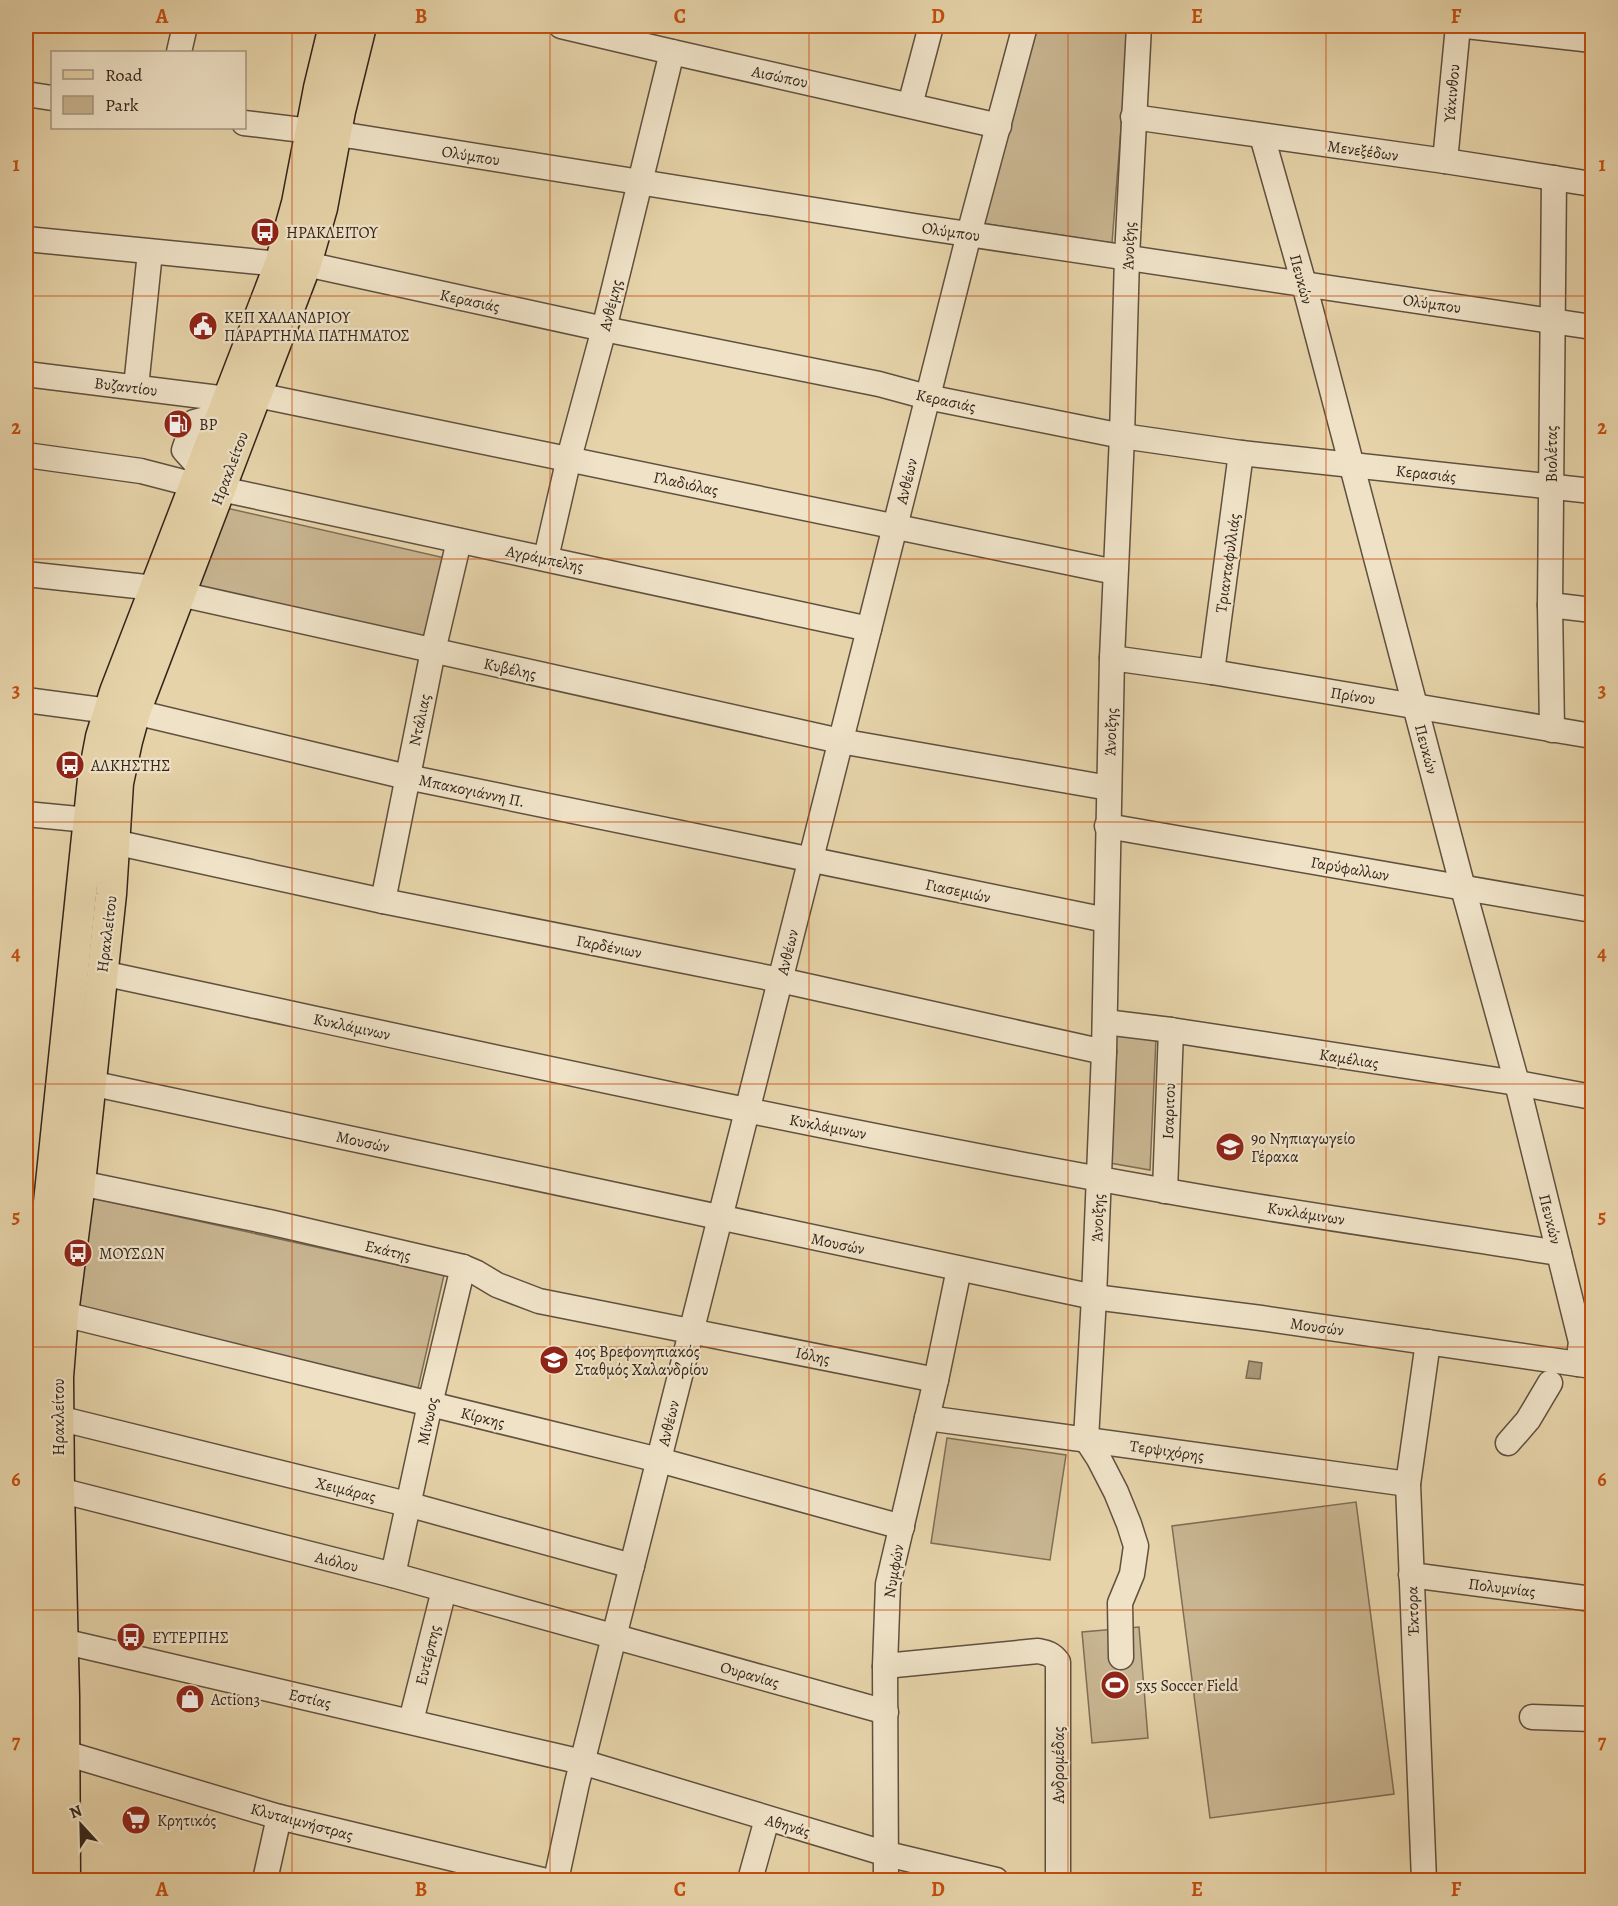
<svg xmlns="http://www.w3.org/2000/svg" width="1618" height="1906" viewBox="0 0 1618 1906" font-family="Alegreya,serif">
<style>
.green{fill:#c8b591;stroke:#7e6d56;stroke-width:1.5}
.water{fill:#a99879;stroke:#7a6a54;stroke-width:1.5}
.lines{fill:none;stroke-linecap:round;stroke-linejoin:round}
.minor-casing{stroke:#60503f;stroke-width:27}
.major-casing{stroke:#33251c;stroke-width:33}
.minor{stroke:#efe2c7;stroke-width:24}
.major{stroke:#e6d3a9;stroke-width:30}
.grid{fill:none;stroke:#c44f0f;stroke-width:1.5;stroke-opacity:0.55}
.labels{text-anchor:middle;stroke-width:4.5;stroke-linejoin:round;paint-order:stroke}
.street-label{font-size:16px;fill:#33251c;stroke:#efe2c7}
.poi-label{font-size:16px;fill:#33251c;stroke:#efe2c7;text-anchor:start}
.neatline{fill:none;stroke:#c44f0f;stroke-width:2}
.grid-label{font-size:20px;text-anchor:middle;font-weight:bold;fill:#c44f0f}
</style>
<rect width="100%" height="100%" fill="#e6d3a9"/>
<filter id="stains"><feTurbulence type="fractalNoise" baseFrequency=".00333" numOctaves="4"/><feColorMatrix values="0 0 0 0 .2 0 0 0 0 .09 0 0 0 0 .02 0 0 0 .5 -.17"/></filter>
<radialGradient id="worn" r=".72"><stop offset=".6" stop-color="#630" stop-opacity="0"/><stop offset="1" stop-color="#630" stop-opacity=".3"/></radialGradient>
<!-- green -->
<g class="green">
<path d="M 1033,26 L 1129,26 L 1112,243 L 981,223 Z"/>
<path d="M 222,507 L 445,558 L 425,645 L 192,593 Z"/>
<path d="M 1113,1031 L 1156,1038 L 1150,1170 L 1110,1163 Z"/>
<path d="M 88,1197 L 444,1275 L 416,1397 L 74,1314 Z"/>
<path d="M 947,1438 L 1066,1455 L 1050,1560 L 931,1543 Z"/>
<path d="M 1356,1502 L 1394,1794 L 1210,1818 L 1172,1526 Z"/>
<path d="M 1139,1627 L 1148,1738 L 1092,1743 L 1082,1632 Z"/>
</g>
<!-- water -->
<path class="water" d="M 1249,1361 L 1262,1363 L 1260,1379 L 1246,1378 Z"/>
<g class="lines">
<!-- minor casing -->
<g class="minor-casing">
<g id="minor">
<path d="M 561,26 L 672,52 L 999,126"/>
<path d="M 1466,26 L 1592,40"/>
<path d="M 179,52 L 185,26"/>
<path d="M 26,94 L 52,98"/>
<path d="M 910,105 L 931,26"/>
<path d="M 1133,117 L 1445,161 L 1592,184"/>
<path d="M 244,123 L 352,136 L 914,226 L 1592,327"/>
<path d="M 1262,136 L 1304,284 L 1463,888 L 1517,1083 L 1581,1342 L 1578,1364"/>
<path d="M 1445,161 L 1458,26"/>
<path d="M 26,239 L 280,264"/>
<path d="M 306,264 L 604,329 L 879,384 L 927,397 L 1122,436 L 1241,453 L 1592,491"/>
<path d="M 26,374 L 227,399"/>
<path d="M 136,387 L 150,252"/>
<path d="M 257,395 L 1115,572"/>
<path d="M 26,455 L 141,471 L 195,485"/>
<path d="M 201,469 L 184,450 L 194,422 L 221,415"/>
<path d="M 221,489 C 437,536 653,582 869,629"/>
<path d="M 546,558 L 569,458 L 604,329 L 672,52"/>
<path d="M 26,574 L 155,588"/>
<path d="M 180,594 L 840,741 L 1109,788"/>
<path d="M 1550,605 L 1592,610"/>
<path d="M 1112,658 L 1212,672 L 1592,736"/>
<path d="M 1212,672 L 1241,453"/>
<path d="M 26,700 L 109,711 L 117,715 L 121,724"/>
<path d="M 135,712 L 407,777 L 1106,920"/>
<path d="M 1552,730 L 1550,605 L 1554,178"/>
<path d="M 26,814 L 88,820"/>
<path d="M 1107,826 L 1592,910"/>
<path d="M 114,842 L 383,901 L 780,980 L 1104,1052"/>
<path d="M 383,901 L 433,651 L 459,541"/>
<path d="M 102,973 C 454,1048 806,1127 1161,1190 C 1293,1214 1426,1232 1559,1253"/>
<path d="M 1105,1022 L 1171,1030 L 1517,1083 L 1592,1097"/>
<path d="M 90,1083 L 1094,1297 L 1261,1318 L 1592,1366"/>
<path d="M 80,1183 L 269,1222 L 463,1267 L 477,1273 L 497,1285 L 539,1301 L 936,1380"/>
<path d="M 1165,1191 L 1171,1030"/>
<path d="M 63,1314 L 659,1460 L 902,1527"/>
<path d="M 58,1418 L 407,1504 L 632,1566"/>
<path d="M 927,1418 L 1408,1484"/>
<path d="M 1508,1443 L 1528,1420 L 1550,1383"/>
<path d="M 59,1490 L 393,1575 L 886,1712"/>
<path d="M 393,1575 L 430,1404 L 463,1267"/>
<path d="M 1411,1575 L 1592,1599"/>
<path d="M 45,1637 L 582,1762 L 887,1854 L 996,1880"/>
<path d="M 1121,1657 L 1120,1603 L 1132,1574 L 1136,1546 L 1129,1524 L 1116,1492 L 1099,1459 L 1086,1439 L 1094,1297 L 1104,1052 L 1112,658 L 1122,436 L 1127,257 L 1139,26"/>
<path d="M 885,1666 L 1038,1651 C 1048,1653 1052,1654 1058,1662 L 1058,1880"/>
<path d="M 1532,1717 L 1592,1719"/>
<path d="M 411,1721 L 444,1590"/>
<path d="M 65,1753 L 279,1817 L 542,1880"/>
<path d="M 265,1880 L 279,1817"/>
<path d="M 556,1880 L 577,1783 L 969,234 L 1025,26"/>
<path d="M 750,1880 L 767,1819"/>
<path d="M 886,1880 L 885,1666 L 888,1584 L 936,1380 L 959,1269"/>
<path d="M 1424,1880 L 1408,1484 L 1428,1342"/>
</g>
</g>
<!-- major casing -->
<g class="major-casing">
<g id="major">
<path d="M 41,1880 L 38,1636 L 35,1569 L 32,1366 L 93,779 L 101,737 L 115,692 L 280,264 L 297,203 L 319,88 L 334,26"/>
<path d="M 65,1880 L 64,1696 L 59,1490 L 58,1377 L 63,1314 L 80,1183 L 111,894 L 118,783 L 127,741 L 135,712 L 306,264 L 322,208 L 340,111 L 361,26"/>
</g>
</g>
<!-- minor -->
<use href="#minor" class="minor"/>
<!-- major -->
<use href="#major" class="major"/>
</g>
<!-- grid -->
<path class="grid" d="M 292,26 L 292,1880M 550,26 L 550,1880M 809,26 L 809,1880M 1068,26 L 1068,1880M 1326,26 L 1326,1880M 26,296 L 1592,296M 26,559 L 1592,559M 26,822 L 1592,822M 26,1084 L 1592,1084M 26,1347 L 1592,1347M 26,1610 L 1592,1610"/>
<!-- icons -->
<defs>
<g id="bus-disc" transform="scale(1.5)"><circle r="9.5" fill="#8f2418" stroke="#efe2c7"/><path d="M-5-6H5V4H4V6H2V4H-2V6H-4V4H-5ZM-3.5-4V0h7V-4ZM-3.5 1.2v1.5H-2V1.2ZM2 1.2v1.5H3.5V1.2Z" fill="#fff"/></g>
<g id="civic-disc" transform="scale(1.5)"><circle r="9.5" fill="#8f2418" stroke="#efe2c7"/><path d="M-.6-6.5H3V-4.5H.6V-3L4-1V1h2V6H-6V1h2V-1L-.6-3ZM-1.2 2.5V6h2.4V2.5Z" fill="#fff"/></g>
<g id="fuel-disc" transform="scale(1.5)"><circle r="9.5" fill="#8f2418" stroke="#efe2c7"/><path d="M-5.5-6h7V0h2V4h1.3V-2.5L3-4.5l.8-.8L6-3V5H2.5V1h-1V6h-7ZM-4.2-4.7v3.2H.2V-4.7Z" fill="#fff"/></g>
<g id="school-disc" transform="scale(1.5)"><circle r="9.5" fill="#8f2418" stroke="#efe2c7"/><path d="M0-5L7-2L0 1L-7-2ZM-4 1L0 2.5L4 1V4Q0 6-4 4Z" fill="#fff"/></g>
<g id="stadium-disc" transform="scale(1.5)"><circle r="9.5" fill="#8f2418" stroke="#efe2c7"/><path d="M0-5a6.5 5 0 1 0 0 10a6.5 5 0 1 0 0-10ZM-3.5-1.8h7v3.6h-7Z" fill="#fff"/></g>
<g id="shop-disc" transform="scale(1.5)"><circle r="9.5" fill="#8f2418" stroke="#efe2c7"/><path d="M-5-2.5h2.3a2.7 3.5 0 0 1 5.4 0H5L5.5 6h-11ZM-1.5-2.5h3a1.5 2.3 0 0 0-3 0Z" fill="#fff"/></g>
<g id="supermarket-disc" transform="scale(1.5)"><circle r="9.5" fill="#8f2418" stroke="#efe2c7"/><path d="M-6-5.5h2.5l.6 2H6L4.5 2H-2.5L-4.4-4H-6ZM-1.5 3.2a1.3 1.3 0 1 0 .1 0ZM3 3.2a1.3 1.3 0 1 0 .1 0Z" fill="#fff"/></g>
</defs>
<g fill-rule="evenodd">
<use href="#bus-disc" x="265" y="232"/>
<use href="#civic-disc" x="203" y="326"/>
<use href="#fuel-disc" x="178" y="424"/>
<use href="#bus-disc" x="70" y="765"/>
<use href="#school-disc" x="1230" y="1147"/>
<use href="#bus-disc" x="78" y="1253"/>
<use href="#school-disc" x="554" y="1360"/>
<use href="#bus-disc" x="131" y="1637"/>
<use href="#stadium-disc" x="1115" y="1685"/>
<use href="#shop-disc" x="190" y="1699"/>
<use href="#supermarket-disc" x="136" y="1820"/>
</g>
<g class="labels">
<!-- street labels -->
<g class="street-label">
<text transform="translate(780 76) rotate(12)" y="6">Αισώπου</text>
<text transform="translate(1451 93) rotate(-85)" y="6">Υάκινθου</text>
<text transform="translate(1363 150) rotate(8)" y="6">Μενεξέδων</text>
<text transform="translate(471 155) rotate(9)" y="6">Ολύμπου</text>
<text transform="translate(951 231) rotate(8)" y="6">Ολύμπου</text>
<text transform="translate(1128 246) rotate(-88)" y="6">Άνοιξης</text>
<text transform="translate(1302 279) rotate(75)" y="6">Πευκών</text>
<text transform="translate(470 300) rotate(12)" y="6">Κερασιάς</text>
<text transform="translate(1432 303) rotate(8)" y="6">Ολύμπου</text>
<text transform="translate(610 305) rotate(-76)" y="6">Ανθέμης</text>
<text transform="translate(126 386) rotate(7)" y="6">Βυζαντίου</text>
<text transform="translate(946 400) rotate(12)" y="6">Κερασιάς</text>
<text transform="translate(1551 454) rotate(-90)" y="6">Βιολέτας</text>
<text transform="translate(229 468) rotate(-69)" y="6">Ηρακλείτου</text>
<text transform="translate(1426 473) rotate(6)" y="6">Κερασιάς</text>
<text transform="translate(906 481) rotate(-76)" y="6">Ανθέων</text>
<text transform="translate(686 483) rotate(12)" y="6">Γλαδιόλας</text>
<text transform="translate(545 558) rotate(12)" y="6">Αγράμπελης</text>
<text transform="translate(1227 563) rotate(-82)" y="6">Τριανταφυλλιάς</text>
<text transform="translate(510 668) rotate(12)" y="6">Κυβέλης</text>
<text transform="translate(1353 695) rotate(9)" y="6">Πρίνου</text>
<text transform="translate(419 720) rotate(-78)" y="6">Ντάλιας</text>
<text transform="translate(1110 732) rotate(-88)" y="6">Άνοιξης</text>
<text transform="translate(1427 749) rotate(75)" y="6">Πευκών</text>
<text transform="translate(472 790) rotate(12)" y="6">Μπακογιάννη Π.</text>
<text transform="translate(1350 868) rotate(10)" y="6">Γαρύφαλλων</text>
<text transform="translate(958 890) rotate(12)" y="6">Γιασεμιών</text>
<text transform="translate(106 934) rotate(-83)" y="6">Ηρακλείτου</text>
<text transform="translate(609 946) rotate(11)" y="6">Γαρδένιων</text>
<text transform="translate(787 952) rotate(-76)" y="6">Ανθέων</text>
<text transform="translate(352 1026) rotate(12)" y="6">Κυκλάμινων</text>
<text transform="translate(1349 1058) rotate(9)" y="6">Καμέλιας</text>
<text transform="translate(1168 1111) rotate(-88)" y="6">Ισαριτου</text>
<text transform="translate(828 1126) rotate(11)" y="6">Κυκλάμινων</text>
<text transform="translate(363 1141) rotate(12)" y="6">Μουσών</text>
<text transform="translate(1306 1213) rotate(9)" y="6">Κυκλάμινων</text>
<text transform="translate(1097 1218) rotate(-88)" y="6">Άνοιξης</text>
<text transform="translate(1551 1219) rotate(76)" y="6">Πευκών</text>
<text transform="translate(838 1243) rotate(12)" y="6">Μουσών</text>
<text transform="translate(388 1250) rotate(13)" y="6">Εκάτης</text>
<text transform="translate(1317 1326) rotate(8)" y="6">Μουσών</text>
<text transform="translate(813 1355) rotate(12)" y="6">Ιόλης</text>
<text transform="translate(58 1417) rotate(-90)" y="6">Ηρακλείτου</text>
<text transform="translate(483 1417) rotate(14)" y="6">Κίρκης</text>
<text transform="translate(427 1421) rotate(-78)" y="6">Μίνωος</text>
<text transform="translate(668 1423) rotate(-76)" y="6">Ανθέων</text>
<text transform="translate(1167 1450) rotate(8)" y="6">Τερψιχόρης</text>
<text transform="translate(346 1489) rotate(14)" y="6">Χειμάρας</text>
<text transform="translate(337 1561) rotate(14)" y="6">Αιόλου</text>
<text transform="translate(893 1571) rotate(-80)" y="6">Νυμφών</text>
<text transform="translate(1502 1587) rotate(7)" y="6">Πολυμνίας</text>
<text transform="translate(1412 1611) rotate(-92)" y="6">Έκτορα</text>
<text transform="translate(427 1655) rotate(-76)" y="6">Ευτέρπης</text>
<text transform="translate(750 1674) rotate(16)" y="6">Ουρανίας</text>
<text transform="translate(310 1698) rotate(13)" y="6">Εστίας</text>
<text transform="translate(1058 1765) rotate(-90)" y="6">Ανδρομέδας</text>
<text transform="translate(302 1821) rotate(15)" y="6">Κλυταιμνήστρας</text>
<text transform="translate(788 1825) rotate(16)" y="6">Αθηνάς</text>
</g>
<!-- poi labels -->
<g class="poi-label">
<text x="286" y="238">ΗΡΑΚΛΕΙΤΟΥ</text>
<text x="224" y="323">ΚΕΠ ΧΑΛΑΝΔΡΙΟΥ<tspan x="224" dy="18">ΠΑΡΑΡΤΗΜΑ ΠΑΤΗΜΑΤΟΣ</tspan></text>
<text x="199" y="430">BP</text>
<text x="91" y="771">ΑΛΚΗΣΤΗΣ</text>
<text x="1251" y="1144">9ο Νηπιαγωγείο<tspan x="1251" dy="18">Γέρακα</tspan></text>
<text x="99" y="1259">ΜΟΥΣΩΝ</text>
<text x="575" y="1357">4ος Βρεφονηπιακός<tspan x="575" dy="18">Σταθμός Χαλανδρίου</tspan></text>
<text x="152" y="1643">ΕΥΤΕΡΠΗΣ</text>
<text x="1136" y="1691">5x5 Soccer Field</text>
<text x="211" y="1705">Action3</text>
<text x="157" y="1826">Κρητικός</text>
</g>
</g>
<!-- margin -->
<rect width="1618" height="1906" fill="none" stroke="#e6d3a9" stroke-width="66"/>
<!-- legend -->
<rect x="51" y="51" width="195" height="78" fill="#efe2c7" stroke="#a49683" stroke-width="1.5"/>
<rect x="63" y="70" width="30" height="9" fill="#e6d3a9" stroke="#a49683" stroke-width="1.5"/>
<text x="105" y="81" font-size="18" fill="#33251c">Road</text>
<rect x="63" y="96" width="30" height="18" fill="#c8b591" stroke="#a49683" stroke-width="1.5"/>
<text x="105" y="111" font-size="18" fill="#33251c">Park</text>
<!-- north arrow -->
<g transform="translate(81 1825) rotate(338)" stroke="#efe2c7" stroke-width="4.5" paint-order="stroke">
<path d="M0-4.5L10 22L0 15L-10 22Z" fill="#33251c"/>
<text y="-9" font-size="16" font-weight="bold" text-anchor="middle" fill="#33251c">N</text>
</g>
<rect x="33" y="33" width="1552" height="1840" class="neatline"/>
<g class="grid-label">
<text x="162" y="23">A</text>
<text x="421" y="23">B</text>
<text x="680" y="23">C</text>
<text x="938" y="23">D</text>
<text x="1197" y="23">E</text>
<text x="1456" y="23">F</text>
<text x="16" y="171">1</text>
<text x="1602" y="171">1</text>
<text x="16" y="434">2</text>
<text x="1602" y="434">2</text>
<text x="16" y="697">3</text>
<text x="1602" y="697">3</text>
<text x="16" y="960">4</text>
<text x="1602" y="960">4</text>
<text x="16" y="1223">5</text>
<text x="1602" y="1223">5</text>
<text x="16" y="1486">6</text>
<text x="1602" y="1486">6</text>
<text x="16" y="1748">7</text>
<text x="1602" y="1748">7</text>
<text x="162" y="1896">A</text>
<text x="421" y="1896">B</text>
<text x="680" y="1896">C</text>
<text x="938" y="1896">D</text>
<text x="1197" y="1896">E</text>
<text x="1456" y="1896">F</text>
</g>
<rect width="100%" height="100%" filter="url(#stains)"/>
<rect width="100%" height="100%" fill="url(#worn)"/>
</svg>
